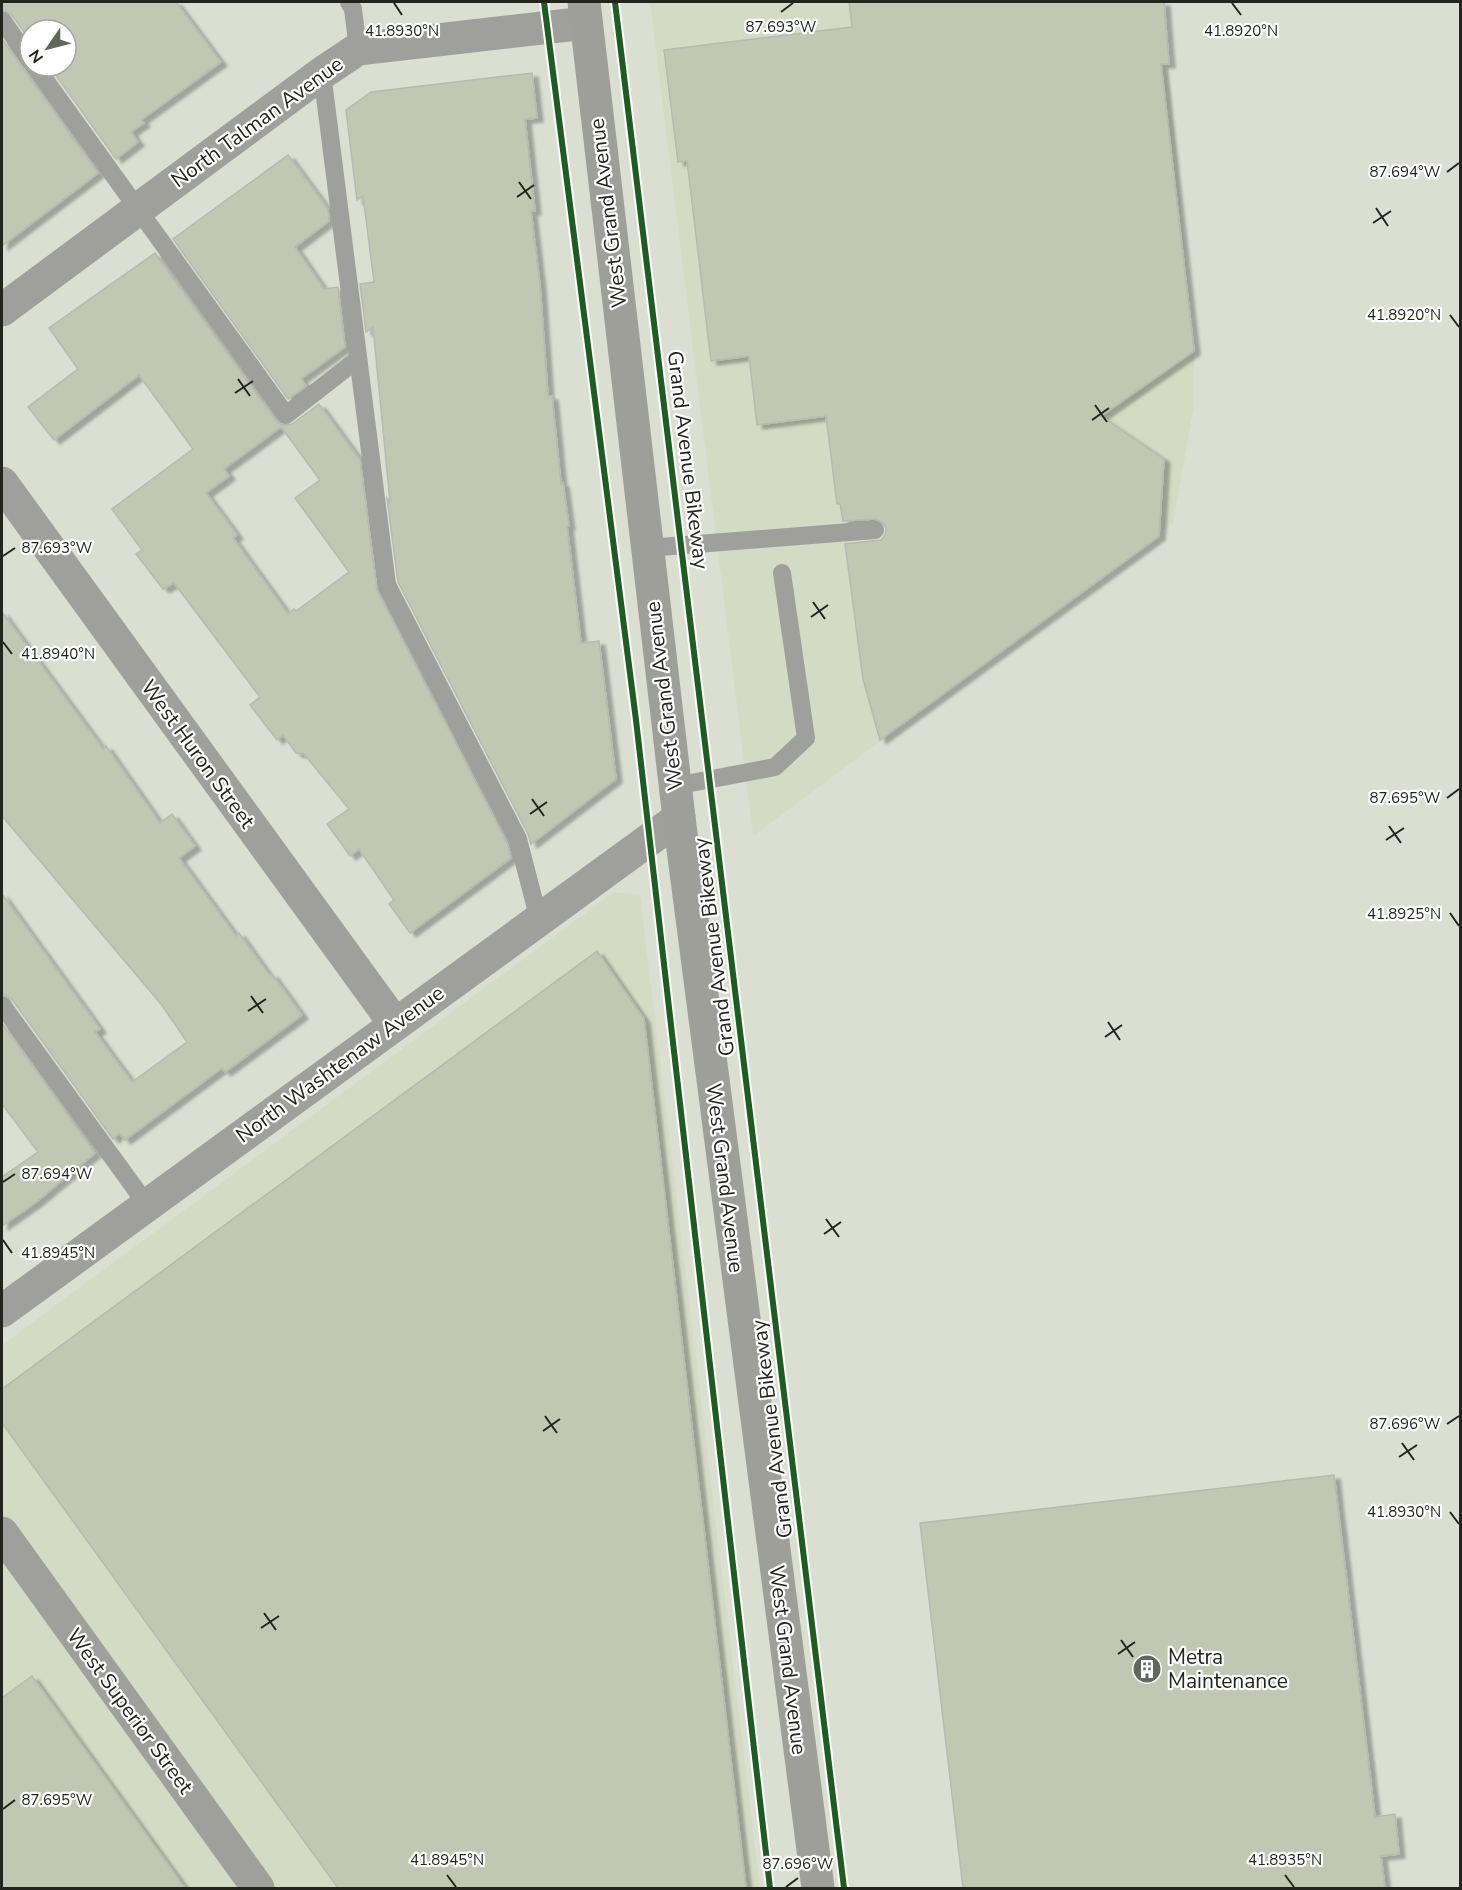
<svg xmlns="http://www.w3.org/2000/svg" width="1462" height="1890" viewBox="0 0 1462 1890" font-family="'Nunito Sans',sans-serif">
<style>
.built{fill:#d4dbc5}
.building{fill:#c1c7b3;stroke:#b7bab0;stroke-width:1.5;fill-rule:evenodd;filter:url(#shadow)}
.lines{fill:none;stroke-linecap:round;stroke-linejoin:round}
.lane{stroke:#9fa09b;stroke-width:18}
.street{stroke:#9fa09b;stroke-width:33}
.secondary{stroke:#9d9f98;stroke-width:33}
.cycleway-casing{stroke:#fff;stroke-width:10}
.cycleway{stroke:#1b5e20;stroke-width:6}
.ticks{fill:none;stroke:#23251d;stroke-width:2}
.labels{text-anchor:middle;stroke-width:4.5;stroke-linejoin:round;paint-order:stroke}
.street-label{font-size:21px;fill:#23251d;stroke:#fff}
.poi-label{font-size:21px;fill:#23251d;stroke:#fff;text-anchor:start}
.ticks-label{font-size:15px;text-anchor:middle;fill:#23251d;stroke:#fff;stroke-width:4.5;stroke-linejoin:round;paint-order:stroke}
</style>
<defs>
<filter id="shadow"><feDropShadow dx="6" dy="4" stdDeviation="1.5" flood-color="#0004"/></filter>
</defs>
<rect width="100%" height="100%" fill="#dbdfd2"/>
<!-- built -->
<g class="built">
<path d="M 650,2 L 1163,2 L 1194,351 L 1194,406 L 1173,523 L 753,836 Z"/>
<path d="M 614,892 L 640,895 L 760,1888 L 2,1888 L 2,1345 Z"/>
</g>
<!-- building -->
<g class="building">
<path d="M 2,2 L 176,2 L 221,62 L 141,120 L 144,123 L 131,132 L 138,142 L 116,159 L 49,66 L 66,66 L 66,30 L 30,30 L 30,40 L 11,14 L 2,9 Z"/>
<path d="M 849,2 L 1164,2 L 1169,64 L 1161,64 L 1194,351 L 1101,416 L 1164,459 L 1159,536 L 880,740 L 863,679 L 845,544 L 881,540 L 885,535 L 886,529 L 884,523 L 875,519 L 843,521 L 840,504 L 837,504 L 826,416 L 757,425 L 749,356 L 711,361 L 687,161 L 678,162 L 664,50 L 852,27 Z"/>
<path d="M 2,39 L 98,173 L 2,246 Z"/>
<path d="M 532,73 L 537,118 L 525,119 L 535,211 L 531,211 L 540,285 L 548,396 L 552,396 L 561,484 L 563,483 L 569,526 L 567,526 L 581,643 L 599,641 L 616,779 L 531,844 L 528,834 L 398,582 L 387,498 L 390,502 L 373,327 L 366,332 L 360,284 L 374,282 L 363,196 L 357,200 L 346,110 L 371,92 Z"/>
<path d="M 288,155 L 328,209 L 329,221 L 295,247 L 324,289 L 338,287 L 345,347 L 301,379 L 306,386 L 288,399 L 173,239 Z"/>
<path d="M 155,253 L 277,422 L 282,425 L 292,424 L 319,404 L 360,460 L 377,590 L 507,843 L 511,858 L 410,933 L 389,904 L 394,900 L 359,849 L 350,856 L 327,824 L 349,809 L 304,754 L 296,753 L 283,735 L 277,740 L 250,705 L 260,697 L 174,583 L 163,589 L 136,554 L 142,550 L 112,509 L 193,449 L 139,375 L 54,440 L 28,407 L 78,369 L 49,328 ZM 281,427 L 320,480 L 295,498 L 349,572 L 296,611 L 294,609 L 288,614 L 233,538 L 237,535 L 206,493 L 229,476 L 224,469 Z"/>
<path d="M 2,612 L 103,749 L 106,746 L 160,823 L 172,814 L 195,846 L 179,858 L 236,936 L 239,933 L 270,976 L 272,974 L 302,1015 L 225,1072 L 222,1068 L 125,1140 L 119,1133 L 113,1139 L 11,998 L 2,994 L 2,894 L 100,1029 L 95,1032 L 132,1082 L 187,1042 L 161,1004 L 2,816 Z"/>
<path d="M 597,951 L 644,1019 L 746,1888 L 338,1888 L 2,1423 L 2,1389 Z"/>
<path d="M 2,1023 L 95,1153 L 35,1203 L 2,1226 L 2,1177 L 38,1152 L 2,1104 Z"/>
<path d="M 1334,1475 L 1375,1817 L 1395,1814 L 1399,1854 L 1381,1856 L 1385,1888 L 963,1888 L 920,1523 Z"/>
<path d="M 32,1676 L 185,1888 L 2,1888 L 2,1698 Z"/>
</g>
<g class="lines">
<!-- lane -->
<g class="lane">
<path d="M 349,2 L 353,9 L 358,49"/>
<path d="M 2,20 L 30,60"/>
<path d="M 35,66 L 286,415 L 358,359"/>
<path d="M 322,73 L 387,585 L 518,839 L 539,920"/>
<path d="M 647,548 L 875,530"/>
<path d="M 675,786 L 775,767 L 806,738 L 782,573"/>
<path d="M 2,1005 L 147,1205"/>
</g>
<!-- street -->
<g class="street">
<path d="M 2,310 L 322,73 L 358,49 L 586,23"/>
<path d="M 2,483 L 395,1024"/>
<path d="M 2,1311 L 679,818"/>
<path d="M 2,1533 L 258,1888"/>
</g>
<!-- secondary -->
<path class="secondary" d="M 584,2 L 679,818 L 818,1888"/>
<!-- cycleway casing -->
<g class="cycleway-casing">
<g id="cycleway">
<path d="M 544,2 L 636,720 L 770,1888"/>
<path d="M 615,2 L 844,1888"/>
</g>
</g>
<!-- cycleway -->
<use href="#cycleway" class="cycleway"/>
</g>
<!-- ticks -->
<path class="ticks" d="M 394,3 L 402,15M 1232,3 L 1241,15M 781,12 L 793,3M 1447,172 L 1459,163M 519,182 L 531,199M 517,197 L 534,185M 1376,208 L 1388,226M 1373,223 L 1391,211M 1450,315 L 1459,327M 238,379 L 250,396M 235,393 L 253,381M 1095,405 L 1107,422M 1092,420 L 1109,408M 3,556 L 15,548M 813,602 L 825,619M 811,617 L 828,605M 3,642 L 12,654M 1447,798 L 1459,789M 532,799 L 544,816M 530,814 L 547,802M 1389,826 L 1401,843M 1386,840 L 1404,828M 1450,913 L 1459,926M 251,996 L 263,1013M 248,1011 L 266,999M 1108,1022 L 1120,1040M 1105,1037 L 1122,1025M 3,1182 L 15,1174M 826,1219 L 839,1237M 824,1234 L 841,1222M 3,1240 L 12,1253M 545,1416 L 557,1433M 1447,1424 L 1459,1416M 543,1431 L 560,1419M 1402,1443 L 1414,1460M 1399,1457 L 1417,1445M 1450,1512 L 1459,1524M 264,1613 L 276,1630M 261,1628 L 279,1616M 1121,1640 L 1133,1657M 1118,1654 L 1135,1642M 3,1809 L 15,1800M 447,1875 L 456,1887M 1285,1875 L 1294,1887M 786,1887 L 798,1878"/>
<!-- icons -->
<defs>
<g id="building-disc" transform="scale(1.5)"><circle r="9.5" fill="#63665c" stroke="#fff"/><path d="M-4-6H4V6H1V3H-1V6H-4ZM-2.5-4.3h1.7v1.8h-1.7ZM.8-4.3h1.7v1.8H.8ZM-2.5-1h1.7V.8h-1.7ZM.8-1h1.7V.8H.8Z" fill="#fff"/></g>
</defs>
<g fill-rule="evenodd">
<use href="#building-disc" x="1147" y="1669"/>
</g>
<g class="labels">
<!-- street labels -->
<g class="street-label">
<text transform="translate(257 122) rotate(-36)" y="7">North Talman Avenue</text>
<text transform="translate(608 213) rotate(-97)" y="7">West Grand Avenue</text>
<text transform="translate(688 460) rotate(83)" y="7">Grand Avenue Bikeway</text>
<text transform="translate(664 696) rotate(-97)" y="7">West Grand Avenue</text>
<text transform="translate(198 754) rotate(54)" y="7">West Huron Street</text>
<text transform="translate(714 947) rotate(-97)" y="7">Grand Avenue Bikeway</text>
<text transform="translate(340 1064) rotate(-36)" y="7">North Washtenaw Avenue</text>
<text transform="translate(725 1178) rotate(83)" y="7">West Grand Avenue</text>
<text transform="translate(772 1429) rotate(-97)" y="7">Grand Avenue Bikeway</text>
<text transform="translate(788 1660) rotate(83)" y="7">West Grand Avenue</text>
<text transform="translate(130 1711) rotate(54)" y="7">West Superior Street</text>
</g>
<!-- poi labels -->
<g class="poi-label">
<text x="1168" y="1664">Metra<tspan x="1168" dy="24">Maintenance</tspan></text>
</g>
</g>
<g class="ticks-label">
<text x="781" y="32">87.693°W</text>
<text x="402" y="36">41.8930°N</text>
<text x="1241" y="36">41.8920°N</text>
<text x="1405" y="177">87.694°W</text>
<text x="1404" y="320">41.8920°N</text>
<text x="57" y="553">87.693°W</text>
<text x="58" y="659">41.8940°N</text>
<text x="1405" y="803">87.695°W</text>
<text x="1404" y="919">41.8925°N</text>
<text x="57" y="1179">87.694°W</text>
<text x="58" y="1258">41.8945°N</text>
<text x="1405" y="1429">87.696°W</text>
<text x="1404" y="1517">41.8930°N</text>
<text x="57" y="1805">87.695°W</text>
<text x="447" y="1865">41.8945°N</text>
<text x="1285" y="1865">41.8935°N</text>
<text x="798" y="1869">87.696°W</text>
</g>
<!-- border -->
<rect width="1462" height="1890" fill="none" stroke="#23251d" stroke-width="6"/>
<!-- north arrow -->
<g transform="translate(48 48) rotate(235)"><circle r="28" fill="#ffffff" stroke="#a7a8a5" stroke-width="1.5"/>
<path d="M0-4.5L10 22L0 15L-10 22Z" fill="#63665c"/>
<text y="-9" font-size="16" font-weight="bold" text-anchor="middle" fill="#23251d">N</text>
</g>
</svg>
